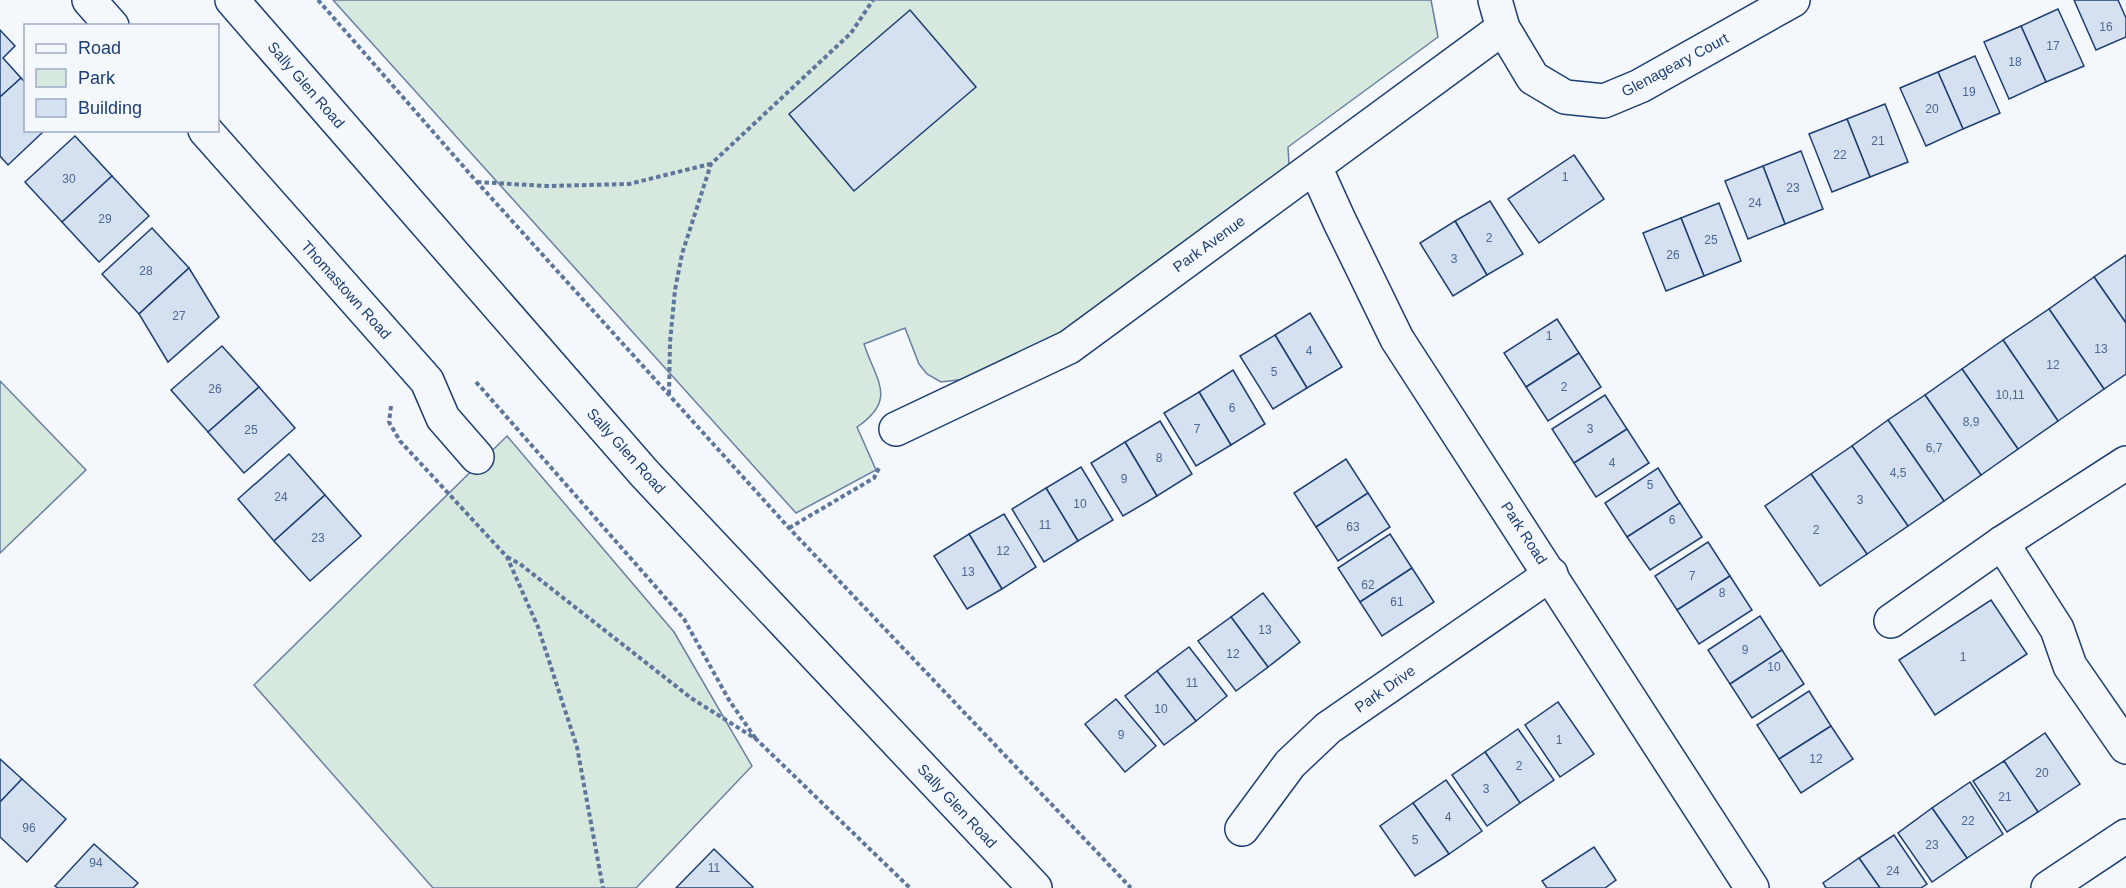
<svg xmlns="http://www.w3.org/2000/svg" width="2126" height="888" viewBox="0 0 2126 888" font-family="Helvetica,sans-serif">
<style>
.green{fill:#d7e8df;stroke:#687fa3;stroke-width:1.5}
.building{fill:#d5e0f0;stroke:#1d3f73;stroke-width:1.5}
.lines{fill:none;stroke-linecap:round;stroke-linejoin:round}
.minor-casing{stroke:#1d3f73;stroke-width:36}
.secondary-casing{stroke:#1d3f73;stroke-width:36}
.path{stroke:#5e769c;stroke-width:4;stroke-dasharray:4.5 3;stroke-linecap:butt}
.minor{stroke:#f4f7fb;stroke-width:33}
.secondary{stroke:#f4f7fb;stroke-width:33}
.labels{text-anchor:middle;stroke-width:4.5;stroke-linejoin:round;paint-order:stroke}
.number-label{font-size:12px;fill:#4b6792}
.street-label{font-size:15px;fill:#1d3f73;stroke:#f4f7fb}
</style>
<rect width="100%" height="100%" fill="#f4f7fb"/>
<!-- green -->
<g class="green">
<path d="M 333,0 L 1431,0 L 1438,37 L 1288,147 L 1289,164 L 1282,179 L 1062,334 L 966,379 L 941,382 L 927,374 L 919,364 L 905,328 L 864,344 C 876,381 898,399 857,427 L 876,470 L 796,513 Z"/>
<path d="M 0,381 L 86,470 L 0,553 Z"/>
<path d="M 507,436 L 674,632 L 752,766 L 636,888 L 433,888 L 254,685 Z"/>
</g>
<!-- building -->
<g class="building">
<path d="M 2074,0 L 2118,0 L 2126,18 L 2126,37 L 2096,50 Z"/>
<path d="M 2058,9 L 2084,66 L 2046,82 L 2021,26 Z"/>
<path d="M 910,10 L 976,87 L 854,191 L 789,114 Z"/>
<path d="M 2021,26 L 2046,82 L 2009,99 L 1984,42 Z"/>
<path d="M 0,30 L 15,46 L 3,58 L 21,78 L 0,97 Z"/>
<path d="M 1975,56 L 2000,113 L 1963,129 L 1938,72 Z"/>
<path d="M 1938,72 L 1963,129 L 1926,146 L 1900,88 Z"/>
<path d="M 21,78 L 26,83 L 26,130 L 45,130 L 8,165 L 0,156 L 0,97 Z"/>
<path d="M 1885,104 L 1908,162 L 1870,177 L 1847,119 Z"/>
<path d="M 1847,119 L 1870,177 L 1832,192 L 1809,134 Z"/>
<path d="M 75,136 L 112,176 L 62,222 L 25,182 Z"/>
<path d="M 1801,151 L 1823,209 L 1785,224 L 1763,166 Z"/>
<path d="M 1574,155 L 1604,199 L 1539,243 L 1508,199 Z"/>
<path d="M 1763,166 L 1785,224 L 1748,239 L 1725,181 Z"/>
<path d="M 112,176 L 149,216 L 99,262 L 62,222 Z"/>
<path d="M 1490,201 L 1523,254 L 1487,275 L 1455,221 Z"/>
<path d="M 1719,203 L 1741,261 L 1704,276 L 1681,218 Z"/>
<path d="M 1681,218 L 1704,276 L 1666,291 L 1643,233 Z"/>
<path d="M 1455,221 L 1487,275 L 1453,296 L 1420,243 Z"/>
<path d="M 152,228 L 189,268 L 139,314 L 102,274 Z"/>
<path d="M 2126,255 L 2126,323 L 2094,277 Z"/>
<path d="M 189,268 L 219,317 L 168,362 L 139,314 Z"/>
<path d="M 2094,277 L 2126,323 L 2126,374 L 2104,389 L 2049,309 Z"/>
<path d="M 2049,309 L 2104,389 L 2058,421 L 2003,340 Z"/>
<path d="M 1310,313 L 1342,367 L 1307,388 L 1275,335 Z"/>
<path d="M 1557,319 L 1579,353 L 1526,387 L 1504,353 Z"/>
<path d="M 1275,335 L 1307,388 L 1273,409 L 1240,356 Z"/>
<path d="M 2003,340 L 2058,421 L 2018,449 L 1962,369 Z"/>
<path d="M 222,346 L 259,387 L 208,432 L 171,390 Z"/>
<path d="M 1579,353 L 1601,387 L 1548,421 L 1526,387 Z"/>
<path d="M 1962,369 L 2018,449 L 1981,475 L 1925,395 Z"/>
<path d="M 1233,370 L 1265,424 L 1231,445 L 1199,392 Z"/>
<path d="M 259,387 L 295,428 L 244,473 L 208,432 Z"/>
<path d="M 1199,392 L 1231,445 L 1196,466 L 1164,413 Z"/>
<path d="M 1605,395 L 1627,429 L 1574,463 L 1552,429 Z"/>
<path d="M 1925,395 L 1981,475 L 1944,501 L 1888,420 Z"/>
<path d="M 1888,420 L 1944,501 L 1908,526 L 1852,446 Z"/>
<path d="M 1160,421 L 1192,474 L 1157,496 L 1125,442 Z"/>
<path d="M 1627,429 L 1649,463 L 1596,497 L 1574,463 Z"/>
<path d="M 1125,442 L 1157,496 L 1123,516 L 1091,463 Z"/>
<path d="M 1852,446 L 1908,526 L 1867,554 L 1811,474 Z"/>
<path d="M 289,454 L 325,495 L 274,541 L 238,499 Z"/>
<path d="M 1346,459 L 1368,493 L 1316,527 L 1294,493 Z"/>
<path d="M 1081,467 L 1113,520 L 1078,541 L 1046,488 Z"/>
<path d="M 1658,468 L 1680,503 L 1627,537 L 1605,503 Z"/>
<path d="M 1811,474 L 1867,554 L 1820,586 L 1765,506 Z"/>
<path d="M 1046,488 L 1078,541 L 1044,562 L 1012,509 Z"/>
<path d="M 1368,493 L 1390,527 L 1338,561 L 1316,527 Z"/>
<path d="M 325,495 L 361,536 L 310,581 L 274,541 Z"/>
<path d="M 1680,503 L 1702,537 L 1650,570 L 1627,537 Z"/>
<path d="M 1004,514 L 1036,567 L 1002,589 L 969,534 Z"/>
<path d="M 969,534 L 1002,589 L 967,609 L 934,556 Z"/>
<path d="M 1390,534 L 1412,568 L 1360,602 L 1338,568 Z"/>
<path d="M 1708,542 L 1730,576 L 1677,610 L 1655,576 Z"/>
<path d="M 1412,568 L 1434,602 L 1382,636 L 1360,602 Z"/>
<path d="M 1730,576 L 1752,610 L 1699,644 L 1677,610 Z"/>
<path d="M 1263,593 L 1300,642 L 1268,667 L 1231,617 Z"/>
<path d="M 1991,600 L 2027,654 L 1935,715 L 1899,660 Z"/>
<path d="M 1760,616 L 1782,650 L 1730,684 L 1708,650 Z"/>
<path d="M 1231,617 L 1268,667 L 1236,691 L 1198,641 Z"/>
<path d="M 1189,647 L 1227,696 L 1196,721 L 1157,671 Z"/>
<path d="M 1782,650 L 1804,684 L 1752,718 L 1730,684 Z"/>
<path d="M 1157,671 L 1196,721 L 1164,745 L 1125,696 Z"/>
<path d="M 1809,691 L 1831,726 L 1779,759 L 1757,725 Z"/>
<path d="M 1116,699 L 1156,746 L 1125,772 L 1085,724 Z"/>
<path d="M 1558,702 L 1594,754 L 1560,777 L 1525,725 Z"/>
<path d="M 1831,726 L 1853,759 L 1801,793 L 1779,759 Z"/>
<path d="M 1518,729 L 1554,780 L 1520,803 L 1485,752 Z"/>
<path d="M 2045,733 L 2080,784 L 2038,812 L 2004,761 Z"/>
<path d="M 1485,752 L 1520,803 L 1487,826 L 1452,775 Z"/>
<path d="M 0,759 L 22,779 L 0,802 Z"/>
<path d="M 2004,761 L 2038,812 L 2007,832 L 1973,781 Z"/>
<path d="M 22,779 L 66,819 L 27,862 L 0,837 L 0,802 Z"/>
<path d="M 1446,780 L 1482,831 L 1449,854 L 1413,803 Z"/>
<path d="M 1970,782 L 2003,834 L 1967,858 L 1932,808 Z"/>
<path d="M 1413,803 L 1449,854 L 1415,876 L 1380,826 Z"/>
<path d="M 1932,808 L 1967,858 L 1932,882 L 1898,833 Z"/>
<path d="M 1894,835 L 1927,884 L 1921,888 L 1880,888 L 1859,858 Z"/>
<path d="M 94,844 L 138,883 L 133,888 L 58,888 L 55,886 Z"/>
<path d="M 1594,847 L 1616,880 L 1605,888 L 1547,888 L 1542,881 Z"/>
<path d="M 714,849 L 753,887 L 752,888 L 676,888 Z"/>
<path d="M 1859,858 L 1880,888 L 1826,888 L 1823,883 Z"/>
</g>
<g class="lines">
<!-- minor casing -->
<g class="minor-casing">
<g id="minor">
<path d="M 89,0 L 112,26"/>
<path d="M 1495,0 L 1503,28 L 1533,78 L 1565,97 L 1604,101 L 1640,86 L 1793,0"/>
<path d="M 205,130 L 427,381 L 443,418 L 477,457"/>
<path d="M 1315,167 L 1339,220 L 1397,339 L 1752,888"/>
<path d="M 896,429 L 1069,347 L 1503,28"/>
<path d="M 2002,543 L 2057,629 L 2070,666 L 2126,747"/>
<path d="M 1891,621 L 2002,543 L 2126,463"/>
<path d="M 1242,829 L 1290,764 L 1328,728 L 1551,574"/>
<path d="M 2048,888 L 2126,836"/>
</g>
</g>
<!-- secondary casing -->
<g class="secondary-casing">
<path id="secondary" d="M 232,0 L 645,474 L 1035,888"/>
</g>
<!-- path -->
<g class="path">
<path d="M 318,0 L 477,182 L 789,528 L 1131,888"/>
<path d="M 477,182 L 547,186 L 629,184 L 710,164"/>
<path d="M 476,382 L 684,619 L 729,700 L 756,739"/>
<path d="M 669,394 L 670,342 L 675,290 L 682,254 L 711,164 L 851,33 L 873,0"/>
<path d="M 391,406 L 389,422 L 400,441 L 507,557 L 538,627 L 577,747 L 603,888"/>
<path d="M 789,528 L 874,478 L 879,468"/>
<path d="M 507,557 L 520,564 L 691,698 L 756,739 L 910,888"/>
</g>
<!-- minor -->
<use href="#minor" class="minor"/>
<!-- secondary -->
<use href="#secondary" class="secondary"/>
</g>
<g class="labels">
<!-- number labels -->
<g class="number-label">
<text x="2106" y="31">16</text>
<text x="2053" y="50">17</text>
<text x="2015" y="66">18</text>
<text x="1969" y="96">19</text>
<text x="1932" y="113">20</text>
<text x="1878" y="145">21</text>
<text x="1840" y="159">22</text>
<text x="1565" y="181">1</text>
<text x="69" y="183">30</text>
<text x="1793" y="192">23</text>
<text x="1755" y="207">24</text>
<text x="105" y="223">29</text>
<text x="1489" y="242">2</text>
<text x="1711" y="244">25</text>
<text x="1673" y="259">26</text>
<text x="1454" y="263">3</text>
<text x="146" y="275">28</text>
<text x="179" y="320">27</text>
<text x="1549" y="340">1</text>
<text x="2101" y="353">13</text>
<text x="1309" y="355">4</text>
<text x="2053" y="369">12</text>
<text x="1274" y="376">5</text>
<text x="1564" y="391">2</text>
<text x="215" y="393">26</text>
<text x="2010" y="399">10,11</text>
<text x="1232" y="412">6</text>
<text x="1971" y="426">8,9</text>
<text x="1197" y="433">7</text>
<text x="1590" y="433">3</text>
<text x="251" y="434">25</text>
<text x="1934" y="452">6,7</text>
<text x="1159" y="462">8</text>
<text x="1612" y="467">4</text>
<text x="1898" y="477">4,5</text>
<text x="1124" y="483">9</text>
<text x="1650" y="489">5</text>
<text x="281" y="501">24</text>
<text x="1860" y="504">3</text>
<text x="1080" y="508">10</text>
<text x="1672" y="524">6</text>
<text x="1045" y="529">11</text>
<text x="1353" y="531">63</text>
<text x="1816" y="534">2</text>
<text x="318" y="542">23</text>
<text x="1003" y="555">12</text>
<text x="968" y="576">13</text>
<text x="1692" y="580">7</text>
<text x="1368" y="589">62</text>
<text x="1722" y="597">8</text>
<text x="1397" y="606">61</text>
<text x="1265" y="634">13</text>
<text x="1745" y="654">9</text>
<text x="1233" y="658">12</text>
<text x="1963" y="661">1</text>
<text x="1774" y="671">10</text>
<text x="1192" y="687">11</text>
<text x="1161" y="713">10</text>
<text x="1121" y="739">9</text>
<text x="1559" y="744">1</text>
<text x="1816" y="763">12</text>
<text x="1519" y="770">2</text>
<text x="2042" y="777">20</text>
<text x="1486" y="793">3</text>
<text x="2005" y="801">21</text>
<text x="1448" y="821">4</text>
<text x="1968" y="825">22</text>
<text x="29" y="832">96</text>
<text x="1415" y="844">5</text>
<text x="1932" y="849">23</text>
<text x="96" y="867">94</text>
<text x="714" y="872">11</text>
<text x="1893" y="875">24</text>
</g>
<!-- street labels -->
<g class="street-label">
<text transform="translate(1675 65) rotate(-28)" y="5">Glenageary Court</text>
<text transform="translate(306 85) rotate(49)" y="5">Sally Glen Road</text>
<text transform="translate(1209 244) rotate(-36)" y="5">Park Avenue</text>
<text transform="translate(346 290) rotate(48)" y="5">Thomastown Road</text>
<text transform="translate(626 451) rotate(48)" y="5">Sally Glen Road</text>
<text transform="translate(1524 533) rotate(57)" y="5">Park Road</text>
<text transform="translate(1385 689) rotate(-35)" y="5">Park Drive</text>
<text transform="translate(957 806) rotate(47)" y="5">Sally Glen Road</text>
</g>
</g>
<!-- legend -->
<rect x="24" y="24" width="195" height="108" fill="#f4f7fb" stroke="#9eadc5" stroke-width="1.5"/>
<rect x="36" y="44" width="30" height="9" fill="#f4f7fb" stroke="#9eadc5" stroke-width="1.5"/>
<text x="78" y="54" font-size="18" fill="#1d3f73">Road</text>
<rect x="36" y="69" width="30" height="18" fill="#d7e8df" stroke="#9eadc5" stroke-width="1.5"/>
<text x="78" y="84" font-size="18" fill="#1d3f73">Park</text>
<rect x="36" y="99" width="30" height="18" fill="#d5e0f0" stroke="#9eadc5" stroke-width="1.5"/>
<text x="78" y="114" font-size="18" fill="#1d3f73">Building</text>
</svg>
